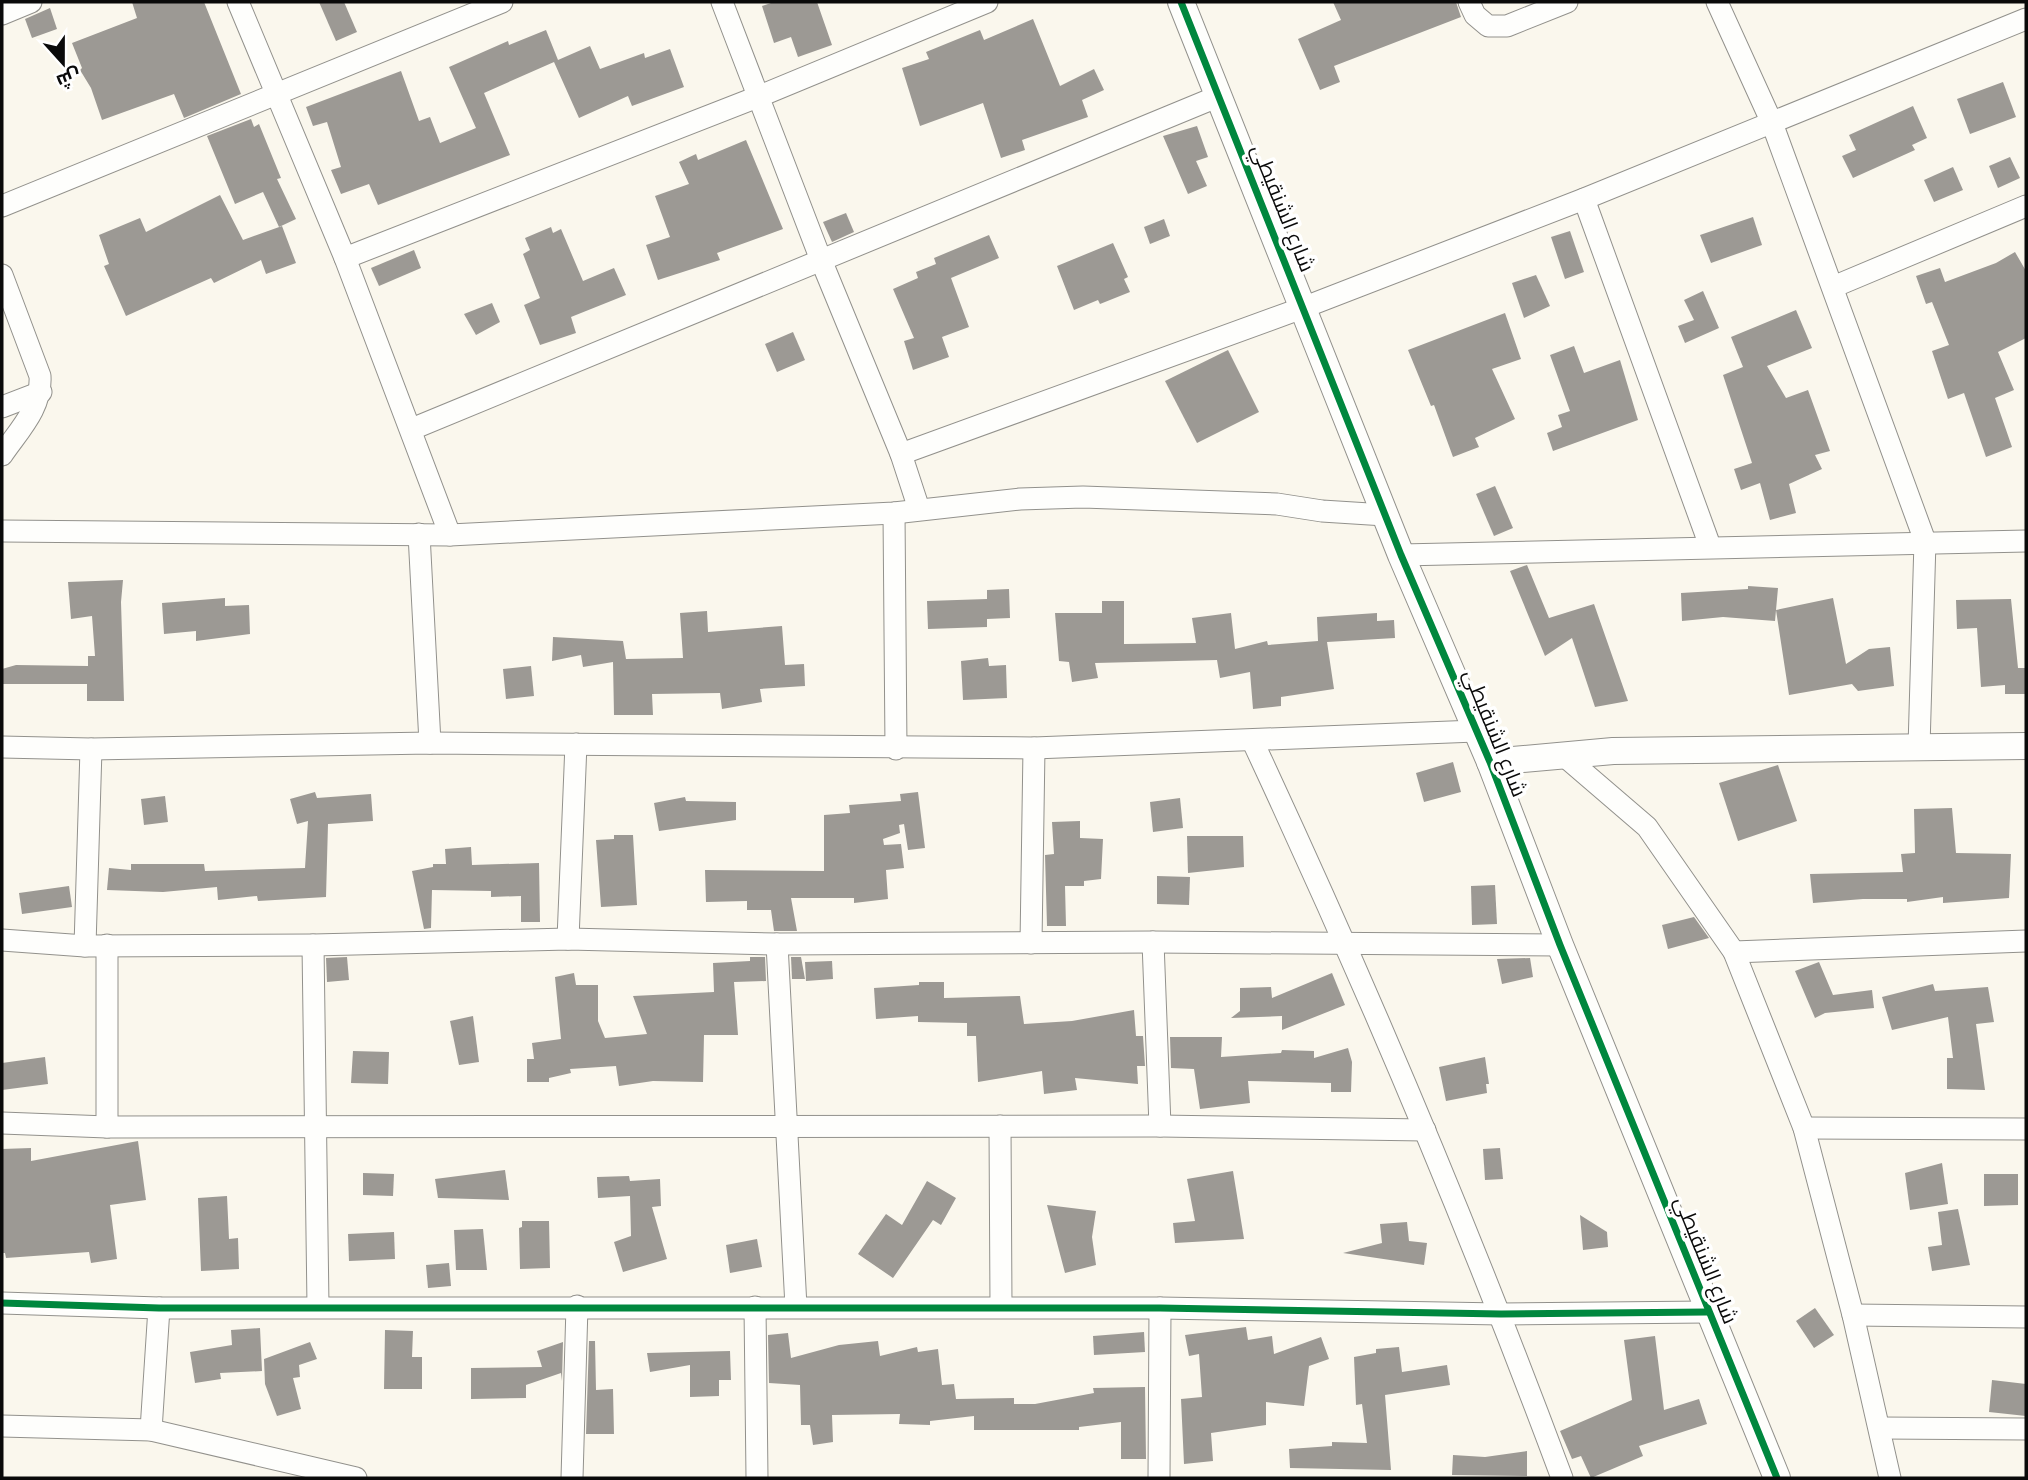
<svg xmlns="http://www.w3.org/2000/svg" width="2028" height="1480" viewBox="0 0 2028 1480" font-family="'IBM Plex Serif',Cairo,serif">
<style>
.building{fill:#9c9994}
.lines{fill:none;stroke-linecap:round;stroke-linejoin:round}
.minor-casing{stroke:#92918c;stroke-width:23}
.tertiary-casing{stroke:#92918c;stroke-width:28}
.minor{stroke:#fefefc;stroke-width:21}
.tertiary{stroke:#fefefc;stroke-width:26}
.cycleway-casing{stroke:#fff;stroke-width:11}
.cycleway{stroke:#00873e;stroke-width:7}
.labels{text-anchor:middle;stroke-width:7;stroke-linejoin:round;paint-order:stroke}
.street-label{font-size:21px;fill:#0a0a0a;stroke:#fff}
</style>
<rect width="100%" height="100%" fill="#faf7ed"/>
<!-- building -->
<g class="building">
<path d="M 132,2 L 204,2 L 241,94 L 184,118 L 174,94 L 102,120 L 91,88 L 80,70 L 82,68 L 72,43 L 137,18 Z"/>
<path d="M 319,2 L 344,2 L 357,32 L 336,41 Z"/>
<path d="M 774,2 L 817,2 L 832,45 L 798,57 L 791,37 L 774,43 L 762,6 Z"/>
<path d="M 1333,2 L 1456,2 L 1461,17 L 1334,66 L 1340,82 L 1320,90 L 1298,39 L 1341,20 Z"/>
<path d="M 50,8 L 57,29 L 32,38 L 25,19 Z"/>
<path d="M 1033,19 L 1060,86 L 1094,69 L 1104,90 L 1082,100 L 1088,117 L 1022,140 L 1025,150 L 1001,158 L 983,103 L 920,126 L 902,68 L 929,59 L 926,52 L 980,30 L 984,40 Z"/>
<path d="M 546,30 L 558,60 L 590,46 L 600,69 L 644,53 L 645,58 L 670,49 L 684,87 L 632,106 L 628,96 L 579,118 L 554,62 L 484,93 L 510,155 L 378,205 L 369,184 L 341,194 L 331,170 L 341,167 L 327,122 L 313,126 L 306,107 L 401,71 L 419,121 L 430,117 L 440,143 L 476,128 L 449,67 L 508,41 L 509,45 Z"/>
<path d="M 2003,82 L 2016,117 L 1970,134 L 1957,99 Z"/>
<path d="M 1913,106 L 1927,138 L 1912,145 L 1915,150 L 1853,178 L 1842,156 L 1856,150 L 1849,135 Z"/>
<path d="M 251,119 L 254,127 L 259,124 L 281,178 L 277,179 L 296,219 L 279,227 L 263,192 L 235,204 L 207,136 Z"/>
<path d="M 1197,126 L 1208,157 L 1196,161 L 1207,186 L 1188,194 L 1163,136 Z"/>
<path d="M 746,140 L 783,229 L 717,253 L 720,260 L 658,280 L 646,245 L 670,237 L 655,196 L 689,184 L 679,162 L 696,154 L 698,160 Z"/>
<path d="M 2010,157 L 2020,178 L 1998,188 L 1989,166 Z"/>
<path d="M 1953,167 L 1963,190 L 1934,202 L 1924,180 Z"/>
<path d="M 220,195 L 243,240 L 282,226 L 296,263 L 266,274 L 261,260 L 214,283 L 211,278 L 126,316 L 104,266 L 109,264 L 99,235 L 140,218 L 146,232 Z"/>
<path d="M 846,213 L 854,232 L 832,242 L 823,222 Z"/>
<path d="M 1753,217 L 1762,245 L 1711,263 L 1700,235 Z"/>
<path d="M 1164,219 L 1170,236 L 1150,244 L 1144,227 Z"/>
<path d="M 551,227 L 553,233 L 561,229 L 583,281 L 614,268 L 626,295 L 571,317 L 576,333 L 540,345 L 524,305 L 540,298 L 523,254 L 530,250 L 525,238 Z"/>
<path d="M 1570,231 L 1584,272 L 1565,279 L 1551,237 Z"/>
<path d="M 989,235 L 999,258 L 951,278 L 969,327 L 942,337 L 949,357 L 913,370 L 904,341 L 914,338 L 893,289 L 918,278 L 916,272 L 936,264 L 934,258 Z"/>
<path d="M 1113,243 L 1128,277 L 1124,279 L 1130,292 L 1100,304 L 1098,300 L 1074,310 L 1057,266 Z"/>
<path d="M 414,250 L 421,268 L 379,286 L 371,268 Z"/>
<path d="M 2015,252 L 2026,271 L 2026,338 L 1998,352 L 2014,390 L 1995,398 L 2012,447 L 1986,457 L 1964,393 L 1948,399 L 1932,351 L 1949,345 L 1932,302 L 1926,304 L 1916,276 L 1940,268 L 1945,282 L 1996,263 Z"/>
<path d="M 1536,275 L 1550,306 L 1524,318 L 1512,283 Z"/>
<path d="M 1703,291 L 1719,328 L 1685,343 L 1678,326 L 1694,320 L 1684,300 Z"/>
<path d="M 492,303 L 500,322 L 476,335 L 464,314 Z"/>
<path d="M 1796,310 L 1812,348 L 1767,366 L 1786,398 L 1808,390 L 1830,451 L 1815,455 L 1822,469 L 1789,484 L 1796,513 L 1770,520 L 1760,483 L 1741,490 L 1734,469 L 1752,463 L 1723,375 L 1743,367 L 1731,337 Z"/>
<path d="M 1505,313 L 1521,359 L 1492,369 L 1515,419 L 1475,438 L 1479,447 L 1453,457 L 1434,405 L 1431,406 L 1408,350 Z"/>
<path d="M 793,332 L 805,360 L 777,372 L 765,344 Z"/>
<path d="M 1574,346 L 1584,373 L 1620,360 L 1638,420 L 1553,451 L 1547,433 L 1562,427 L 1558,415 L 1570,411 L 1550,355 Z"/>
<path d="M 1228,350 L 1259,412 L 1197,443 L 1165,381 Z"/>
<path d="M 1495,486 L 1513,528 L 1494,536 L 1476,494 Z"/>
<path d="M 1527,565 L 1549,618 L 1594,604 L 1628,701 L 1595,707 L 1572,638 L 1545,656 L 1510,571 Z"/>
<path d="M 123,580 L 121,602 L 124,701 L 87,701 L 87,684 L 2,684 L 2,669 L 16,665 L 88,666 L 88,656 L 95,656 L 92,616 L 71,619 L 68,582 Z"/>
<path d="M 1748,586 L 1778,588 L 1775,621 L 1723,617 L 1682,621 L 1681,593 L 1748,589 Z"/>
<path d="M 1009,589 L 1010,618 L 987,619 L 987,627 L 928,629 L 927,601 L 987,599 L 987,590 Z"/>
<path d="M 225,598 L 225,606 L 249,605 L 250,634 L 196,641 L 196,631 L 164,634 L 162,603 Z"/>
<path d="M 1833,598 L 1846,664 L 1869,649 L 1890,647 L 1894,686 L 1858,691 L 1852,684 L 1789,695 L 1776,610 Z"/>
<path d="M 2011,599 L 2018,668 L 2026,668 L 2026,694 L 2005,694 L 2005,685 L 1981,687 L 1977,628 L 1957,629 L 1956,600 Z"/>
<path d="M 1102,601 L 1124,601 L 1124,644 L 1196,643 L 1192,618 L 1231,613 L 1235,649 L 1267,641 L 1268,645 L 1318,641 L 1317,617 L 1377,613 L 1377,621 L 1394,620 L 1395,638 L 1327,642 L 1334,689 L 1281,697 L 1281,706 L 1253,709 L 1250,672 L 1220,678 L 1217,660 L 1095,663 L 1098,678 L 1072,682 L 1069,662 L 1059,661 L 1055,613 L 1102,613 Z"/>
<path d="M 707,611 L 708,632 L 782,626 L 785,665 L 804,664 L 805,686 L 760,689 L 762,702 L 722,709 L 720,693 L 652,694 L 653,715 L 614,715 L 613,662 L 583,667 L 581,655 L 552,661 L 553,637 L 623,641 L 626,659 L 683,658 L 680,613 Z"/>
<path d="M 988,658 L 989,666 L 1006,665 L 1007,698 L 963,700 L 961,661 Z"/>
<path d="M 531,666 L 534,696 L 506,699 L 503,669 Z"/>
<path d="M 1453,762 L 1461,792 L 1424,802 L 1416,773 Z"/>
<path d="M 1778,765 L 1797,821 L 1738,841 L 1719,783 Z"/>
<path d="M 315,792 L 317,798 L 371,794 L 373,821 L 328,824 L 326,897 L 258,901 L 257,896 L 218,900 L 217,887 L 163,892 L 107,890 L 109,868 L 131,870 L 131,864 L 204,864 L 205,871 L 305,868 L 308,821 L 297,824 L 290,799 Z"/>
<path d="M 918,792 L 925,848 L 908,850 L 904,824 L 899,825 L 900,833 L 883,839 L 884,845 L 901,844 L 904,868 L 886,870 L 888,899 L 854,903 L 854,898 L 791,898 L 797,931 L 774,931 L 771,910 L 747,910 L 747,901 L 706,902 L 705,870 L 824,871 L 824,815 L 850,813 L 849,805 L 901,801 L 900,794 Z"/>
<path d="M 165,796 L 168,822 L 144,825 L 141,799 Z"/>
<path d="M 685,797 L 686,801 L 736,802 L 736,820 L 659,831 L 654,803 Z"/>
<path d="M 1180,798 L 1183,828 L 1153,832 L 1150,802 Z"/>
<path d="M 1952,808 L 1956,853 L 2011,854 L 2009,898 L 1943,903 L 1943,897 L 1907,902 L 1907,899 L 1863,899 L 1813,903 L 1810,874 L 1903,872 L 1901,854 L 1915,853 L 1914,809 Z"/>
<path d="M 1080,821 L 1080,838 L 1103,839 L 1101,879 L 1084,881 L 1084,886 L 1065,886 L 1066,926 L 1047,926 L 1045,855 L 1054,854 L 1052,822 Z"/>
<path d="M 614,835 L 633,835 L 637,905 L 601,907 L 596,840 L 614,839 Z"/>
<path d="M 1187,836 L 1243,836 L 1244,867 L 1188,873 Z"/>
<path d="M 471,847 L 472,865 L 539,863 L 540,922 L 521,922 L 521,896 L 491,897 L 491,891 L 432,890 L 431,928 L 424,929 L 412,871 L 433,867 L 433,864 L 446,864 L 445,849 Z"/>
<path d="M 1157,876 L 1190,877 L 1189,905 L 1157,904 Z"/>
<path d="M 1495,885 L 1497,924 L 1472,925 L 1471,886 Z"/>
<path d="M 69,886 L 72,907 L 22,914 L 19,893 Z"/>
<path d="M 1694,917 L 1709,938 L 1668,949 L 1662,925 Z"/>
<path d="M 347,957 L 349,980 L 327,982 L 326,958 Z"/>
<path d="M 750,957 L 765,957 L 766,981 L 734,982 L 738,1035 L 704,1035 L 703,1082 L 653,1081 L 619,1086 L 616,1066 L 570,1069 L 571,1073 L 549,1078 L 549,1082 L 527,1082 L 527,1059 L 534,1059 L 532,1043 L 561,1039 L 555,977 L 574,973 L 576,985 L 598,985 L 598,1021 L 605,1038 L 647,1034 L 633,996 L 714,992 L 713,963 L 750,961 Z"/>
<path d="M 791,957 L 801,957 L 805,979 L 792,979 Z"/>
<path d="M 1530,958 L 1533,977 L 1502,984 L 1497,959 Z"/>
<path d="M 832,961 L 833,979 L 806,981 L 805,962 Z"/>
<path d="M 1819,962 L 1833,995 L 1872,990 L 1874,1008 L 1825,1013 L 1815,1018 L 1795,971 Z"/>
<path d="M 1332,973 L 1345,1005 L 1282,1030 L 1282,1016 L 1231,1018 L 1240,1011 L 1240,988 L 1271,987 L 1272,998 Z"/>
<path d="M 919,982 L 944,982 L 944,998 L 1020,996 L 1024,1024 L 1072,1021 L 1134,1010 L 1136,1036 L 1143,1036 L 1145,1066 L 1137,1066 L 1138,1084 L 1075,1078 L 1077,1090 L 1044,1094 L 1042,1071 L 978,1082 L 976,1036 L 967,1036 L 967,1023 L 918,1022 L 918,1016 L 876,1019 L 874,988 L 919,985 Z"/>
<path d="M 1933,984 L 1935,991 L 1988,987 L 1994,1022 L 1976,1024 L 1985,1090 L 1947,1089 L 1947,1058 L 1953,1058 L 1948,1017 L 1892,1030 L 1882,997 Z"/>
<path d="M 473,1016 L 479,1062 L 459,1065 L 450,1021 Z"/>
<path d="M 1170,1037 L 1222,1037 L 1221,1057 L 1281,1053 L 1282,1050 L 1314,1051 L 1314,1058 L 1348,1048 L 1352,1062 L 1351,1092 L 1331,1092 L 1331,1083 L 1248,1081 L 1250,1103 L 1200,1109 L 1194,1069 L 1171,1068 Z"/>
<path d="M 353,1051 L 389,1052 L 388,1084 L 351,1083 Z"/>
<path d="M 45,1057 L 48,1084 L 2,1090 L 2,1063 Z"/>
<path d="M 1485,1057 L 1489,1084 L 1486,1084 L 1487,1093 L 1446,1101 L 1439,1067 Z"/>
<path d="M 138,1141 L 146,1200 L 110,1205 L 117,1259 L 91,1263 L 89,1252 L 6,1258 L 5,1253 L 2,1253 L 2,1149 L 31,1148 L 31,1161 Z"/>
<path d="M 1500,1148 L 1503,1179 L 1485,1180 L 1483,1149 Z"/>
<path d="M 1942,1163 L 1948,1204 L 1910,1210 L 1905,1173 Z"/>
<path d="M 505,1170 L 509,1200 L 438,1198 L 435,1179 Z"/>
<path d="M 1233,1171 L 1244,1239 L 1175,1243 L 1173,1223 L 1195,1221 L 1187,1179 Z"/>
<path d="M 363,1173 L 394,1174 L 393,1196 L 363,1195 Z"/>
<path d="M 1984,1174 L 2018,1174 L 2018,1205 L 1984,1206 Z"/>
<path d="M 629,1176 L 630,1181 L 660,1179 L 661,1206 L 652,1207 L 667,1259 L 623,1272 L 614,1242 L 631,1236 L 630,1196 L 598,1198 L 597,1177 Z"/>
<path d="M 927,1181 L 956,1198 L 941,1225 L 933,1220 L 893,1278 L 858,1254 L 886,1214 L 902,1225 Z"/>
<path d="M 227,1196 L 229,1239 L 238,1238 L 239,1269 L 201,1271 L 198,1198 Z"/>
<path d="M 1047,1205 L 1096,1211 L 1092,1237 L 1096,1265 L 1065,1273 Z"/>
<path d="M 1958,1209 L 1970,1265 L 1932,1271 L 1928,1247 L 1942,1245 L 1938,1212 Z"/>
<path d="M 1580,1215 L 1607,1232 L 1608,1247 L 1583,1250 Z"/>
<path d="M 522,1221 L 549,1221 L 550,1268 L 520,1269 L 519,1228 L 522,1227 Z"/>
<path d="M 1407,1222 L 1409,1241 L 1427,1243 L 1424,1265 L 1343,1253 L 1382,1243 L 1380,1224 Z"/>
<path d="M 483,1229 L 487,1270 L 456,1270 L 454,1230 Z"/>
<path d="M 394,1232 L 395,1259 L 349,1261 L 348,1234 Z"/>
<path d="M 757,1239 L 762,1267 L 730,1273 L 726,1245 Z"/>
<path d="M 449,1263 L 451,1286 L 428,1288 L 426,1265 Z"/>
<path d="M 1815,1308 L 1834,1335 L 1814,1348 L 1796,1321 Z"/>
<path d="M 1246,1327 L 1248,1340 L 1272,1336 L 1274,1354 L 1321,1337 L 1329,1359 L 1309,1366 L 1304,1406 L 1266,1402 L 1266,1425 L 1211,1433 L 1213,1461 L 1184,1464 L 1181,1399 L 1202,1397 L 1199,1354 L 1189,1356 L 1185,1335 Z"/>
<path d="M 260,1328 L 262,1371 L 220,1373 L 221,1379 L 195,1383 L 190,1352 L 232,1345 L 231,1330 Z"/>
<path d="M 385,1330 L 413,1331 L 412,1357 L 422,1357 L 422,1389 L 384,1389 Z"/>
<path d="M 1144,1332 L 1145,1352 L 1094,1355 L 1093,1336 Z"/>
<path d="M 788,1333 L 791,1358 L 839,1345 L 878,1341 L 880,1356 L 917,1347 L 918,1352 L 938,1349 L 942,1385 L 954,1384 L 956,1399 L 1014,1398 L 1014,1404 L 1035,1404 L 1094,1393 L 1093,1388 L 1145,1387 L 1146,1459 L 1121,1459 L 1121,1422 L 1079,1427 L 1079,1430 L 974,1430 L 974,1416 L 930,1421 L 930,1425 L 899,1424 L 900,1414 L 832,1415 L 833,1442 L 813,1445 L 810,1425 L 801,1425 L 800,1385 L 769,1383 L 768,1335 Z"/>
<path d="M 1655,1336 L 1664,1410 L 1699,1399 L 1707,1424 L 1639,1446 L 1643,1456 L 1591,1478 L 1581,1456 L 1572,1459 L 1560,1431 L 1632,1400 L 1624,1340 Z"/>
<path d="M 589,1341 L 595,1341 L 596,1390 L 613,1389 L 614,1434 L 586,1434 Z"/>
<path d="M 310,1342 L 317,1359 L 299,1365 L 300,1377 L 293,1378 L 301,1409 L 277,1416 L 265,1384 L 264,1359 Z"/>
<path d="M 563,1342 L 562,1381 L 561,1373 L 526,1385 L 526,1398 L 471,1399 L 471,1368 L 542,1367 L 537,1351 Z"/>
<path d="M 1399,1347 L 1402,1372 L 1447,1365 L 1450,1385 L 1385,1395 L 1391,1470 L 1290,1468 L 1289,1449 L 1332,1446 L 1332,1442 L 1367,1443 L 1362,1404 L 1356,1405 L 1354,1357 L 1376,1353 L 1376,1349 Z"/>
<path d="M 730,1351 L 731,1380 L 719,1380 L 719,1396 L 690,1397 L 690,1365 L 650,1372 L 647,1353 Z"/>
<path d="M 1992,1380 L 2026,1384 L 2026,1416 L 1989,1412 Z"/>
<path d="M 1527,1451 L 1527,1476 L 1452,1475 L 1453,1455 L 1485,1457 Z"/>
</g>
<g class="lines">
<!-- minor casing -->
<g class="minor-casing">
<g id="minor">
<path d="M 238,2 L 345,258 L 450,535"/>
<path d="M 722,2 L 821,260 L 901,454 L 919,509"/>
<path d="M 1469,2 L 1475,15 L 1488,26 L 1507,26 L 1567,2"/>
<path d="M 1717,2 L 1772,123 L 1925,541 L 1919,747"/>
<path d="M 2,14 L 31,2"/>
<path d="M 1584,199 L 1710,546"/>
<path d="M 2,206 L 502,2"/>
<path d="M 345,258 L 760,96 L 987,2"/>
<path d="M 2,275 L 40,376 C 42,408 19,430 2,455"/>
<path d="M 1833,287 L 2026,206"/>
<path d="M 2,407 L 41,392"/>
<path d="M 412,429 L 1219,96"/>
<path d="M 901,454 L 1305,307 L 1584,199 L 2026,19"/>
<path d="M 894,513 L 896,749"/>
<path d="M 2,531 L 450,535 L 894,513 L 1020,499 L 1083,497 L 1277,504 L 1322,511 L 1385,515"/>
<path d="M 419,534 L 430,743"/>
<path d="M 1401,555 L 2026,541"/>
<path d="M 1253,742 C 1366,984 1469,1228 1562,1478"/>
<path d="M 2,747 L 91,749 L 430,743 L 1034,748 L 1476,731"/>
<path d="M 1562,754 L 1647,827 L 1734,952 L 1804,1128 L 1853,1315 L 1890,1478"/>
<path d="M 568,939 L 576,744"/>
<path d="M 2,940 L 85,946 L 313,945 L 568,939 L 777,944 L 1153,942 L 1560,945"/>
<path d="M 1153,942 L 1160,1126"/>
<path d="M 1031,943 L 1034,748"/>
<path d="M 777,944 L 796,1307"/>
<path d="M 107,945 L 107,1127"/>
<path d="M 313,945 L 318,1306"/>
<path d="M 85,946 L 91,749"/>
<path d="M 1734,952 L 2026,941"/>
<path d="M 2,1123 L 107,1127 L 1160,1126 L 1425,1130"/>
<path d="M 1000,1126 L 1001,1307"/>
<path d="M 1804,1128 L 2026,1129"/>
<path d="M 2,1303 L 159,1308 L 1160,1308 L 1501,1314 L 1707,1312"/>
<path d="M 755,1307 L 757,1478"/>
<path d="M 1853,1315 L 2026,1317"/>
<path d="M 2,1426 L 151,1430 L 356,1478"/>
<path d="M 1881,1428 L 2026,1429"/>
<path d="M 151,1430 L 159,1308"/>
<path d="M 572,1478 L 577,1306"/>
<path d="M 1159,1478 L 1160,1308"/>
</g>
</g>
<!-- tertiary casing -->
<g class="tertiary-casing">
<g id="tertiary">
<path d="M 1181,2 L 1401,555 L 1490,762 L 1560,945 L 1777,1478"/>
<path d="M 1490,762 L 1613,751 L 2026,746"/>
</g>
</g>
<!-- minor -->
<use href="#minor" class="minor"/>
<!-- tertiary -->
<use href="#tertiary" class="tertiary"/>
<!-- cycleway casing -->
<g class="cycleway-casing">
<g id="cycleway">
<path d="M 1181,2 L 1401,555 L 1490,762 L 1560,945 L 1777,1478"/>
<path d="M 2,1303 L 159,1308 L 1160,1308 L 1501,1314 L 1707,1312"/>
</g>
</g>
<!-- cycleway -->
<use href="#cycleway" class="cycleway"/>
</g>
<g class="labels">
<!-- street labels -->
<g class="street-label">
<text transform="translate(1283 208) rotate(68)" y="7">شارع الشنقيطي</text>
<text transform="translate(1495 733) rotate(68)" y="7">شارع الشنقيطي</text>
<text transform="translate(1706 1260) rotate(68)" y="7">شارع الشنقيطي</text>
</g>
</g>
<!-- border -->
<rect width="2028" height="1480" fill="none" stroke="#0a0a0a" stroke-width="7"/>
<!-- north arrow -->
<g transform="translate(63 63) rotate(159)" stroke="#ffffff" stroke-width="5" paint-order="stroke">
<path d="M0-5L12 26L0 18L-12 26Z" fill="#0a0a0a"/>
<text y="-10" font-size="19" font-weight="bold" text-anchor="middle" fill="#0a0a0a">ش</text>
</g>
</svg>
